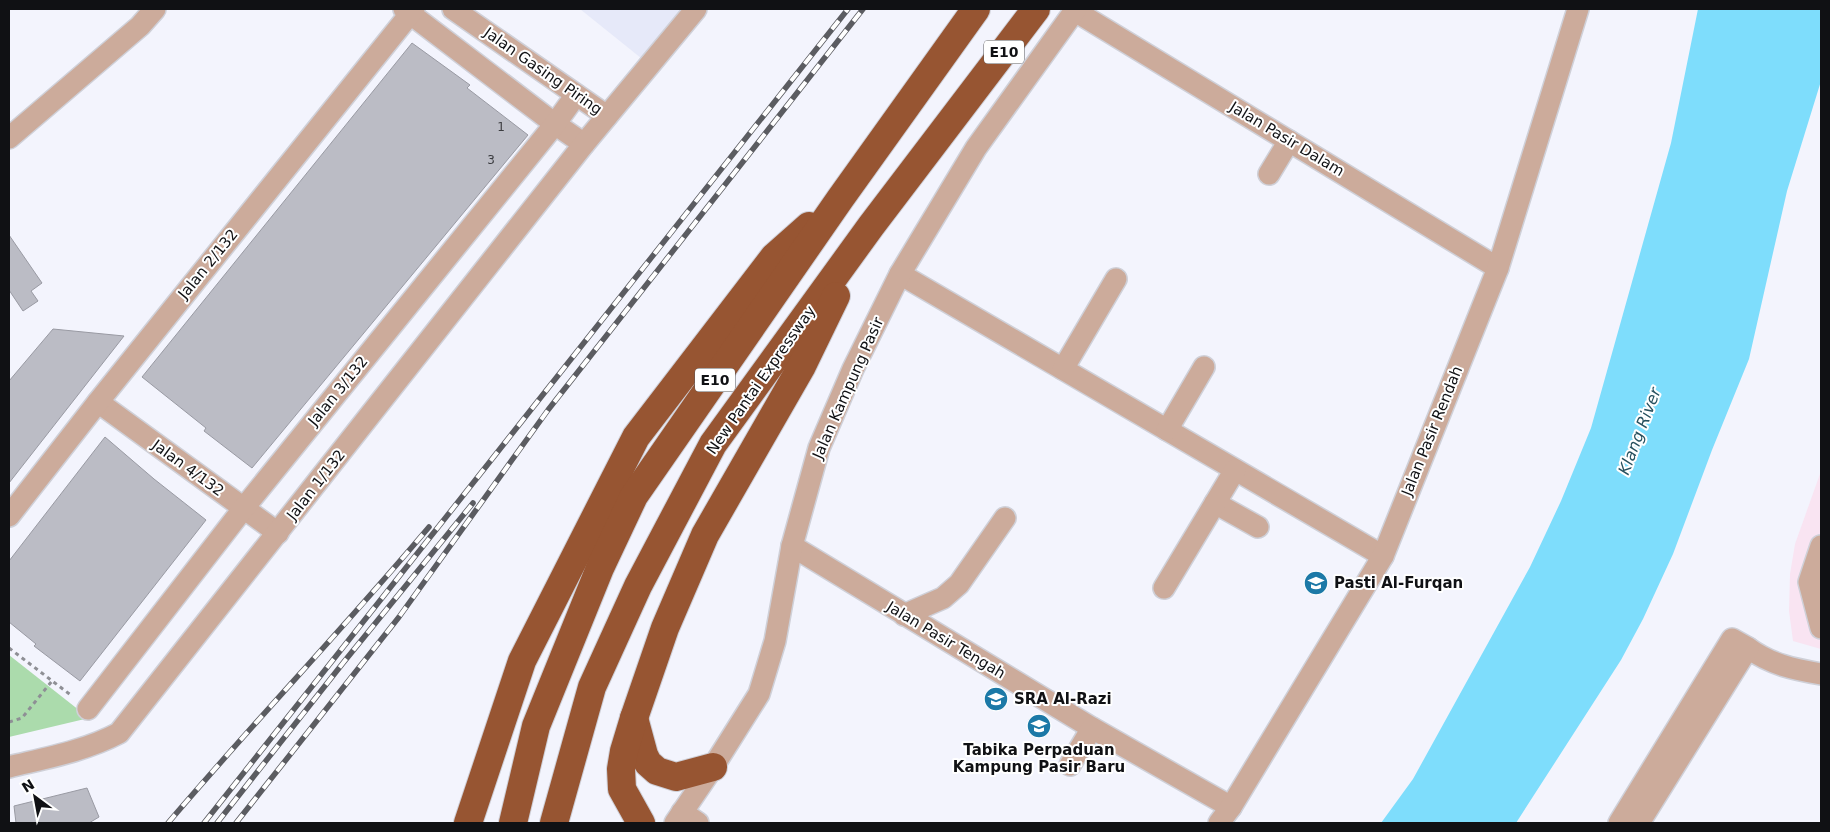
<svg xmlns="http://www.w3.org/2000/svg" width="1830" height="832" viewBox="0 0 1830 832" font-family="'DejaVu Sans',sans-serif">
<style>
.built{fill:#e6e9f9}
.industrial{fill:#f9e4f2}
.green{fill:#abdbac}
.water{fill:#7eddfc}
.building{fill:#bbbcc5;stroke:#999aa3}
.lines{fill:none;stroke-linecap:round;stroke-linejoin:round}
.minor-casing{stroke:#cfd0d8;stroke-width:24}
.highway-casing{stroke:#cfd0d8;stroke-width:30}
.path{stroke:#8e8f95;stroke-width:3;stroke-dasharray:4 4;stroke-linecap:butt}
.minor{stroke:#ccab9b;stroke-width:21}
.highway{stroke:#975532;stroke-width:28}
.rail-casing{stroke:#5b5c61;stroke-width:5.5}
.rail{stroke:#fff;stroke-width:4;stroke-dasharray:11;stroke-linecap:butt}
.labels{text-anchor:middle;stroke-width:4;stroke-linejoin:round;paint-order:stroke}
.number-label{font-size:12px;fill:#3b3c40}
.shield{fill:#fff;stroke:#58585a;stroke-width:1}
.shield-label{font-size:14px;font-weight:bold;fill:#101114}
.street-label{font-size:15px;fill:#101114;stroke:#fff}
.poi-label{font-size:15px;font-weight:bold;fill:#101114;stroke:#fff;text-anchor:start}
.water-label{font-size:16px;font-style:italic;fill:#27515f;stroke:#fff}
</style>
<rect width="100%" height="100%" fill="#f3f4fd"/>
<!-- built -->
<path class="built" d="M 580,9 L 681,9 L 641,58 Z"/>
<!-- industrial -->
<path class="industrial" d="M 1821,471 L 1821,649 L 1793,641 L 1789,611 L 1790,574 L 1795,544 Z"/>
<!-- green -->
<path class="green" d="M 9,655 L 89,718 L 9,737 Z"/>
<!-- water -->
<path class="water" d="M 1698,9 L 1821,9 L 1821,81 L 1787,191 L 1749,359 L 1712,450 L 1673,554 L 1643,619 L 1621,660 L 1516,823 L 1381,823 L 1413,779 L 1530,567 L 1561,501 L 1591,428 L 1671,143 Z"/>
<!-- building -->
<g class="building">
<path d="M 412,43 L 470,85 L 467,88 L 528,135 L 252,468 L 204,431 L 206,428 L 142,377 Z"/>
<path d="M 9,235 L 42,283 L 31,291 L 38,301 L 23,311 L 9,290 Z"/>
<path d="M 53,329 L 124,336 L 9,483 L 9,381 Z"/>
<path d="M 105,437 L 154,479 L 206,520 L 80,681 L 34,646 L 36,644 L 9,622 L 9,561 Z"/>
<path d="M 87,788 L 99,817 L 89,823 L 16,823 L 14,806 Z"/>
</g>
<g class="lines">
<!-- minor casing -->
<g class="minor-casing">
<g id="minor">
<path d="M 404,9 L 555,124 L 584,144"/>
<path d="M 453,9 L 607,116"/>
<path d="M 1075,11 L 1498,268"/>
<path d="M 9,138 L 140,26 L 155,9"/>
<path d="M 1269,174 L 1289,141"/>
<path d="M 900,274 L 1383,556"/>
<path d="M 1063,369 L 1116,279"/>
<path d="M 98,402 L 278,533"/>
<path d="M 1167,430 L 1204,367"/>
<path d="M 1215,503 L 1258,527"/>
<path d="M 9,516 L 98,402 L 414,9"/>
<path d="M 792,546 L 1092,728 L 1231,807"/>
<path d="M 1821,546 L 1809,582 L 1821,628"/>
<path d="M 1164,588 L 1235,470"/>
<path d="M 904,615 L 943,598 L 959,584 L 1005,518"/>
<path d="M 1748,648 C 1772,665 1793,669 1821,674"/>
<path d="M 88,709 L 243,509 L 555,124 L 576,95"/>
<path d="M 1070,765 L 1092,728"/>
<path d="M 9,767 C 46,758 85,751 119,733 L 584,144 L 696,9"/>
<path d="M 682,812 L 698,823"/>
<path d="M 675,823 L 713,767 L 759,694 L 775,641 L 792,546 L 819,448 L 853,369 L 900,274 L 976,148 L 1076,9"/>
<path d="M 1219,823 L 1231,807 L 1383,556 L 1498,268 L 1578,9"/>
<path d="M 1619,823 L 1732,639 L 1748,648 L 1639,823"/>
</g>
</g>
<!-- highway casing -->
<g class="highway-casing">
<g id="highway">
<path d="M 634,718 L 644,755 L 648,763 L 657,771 L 676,777 L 713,767"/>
<path d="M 468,823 L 522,661 L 636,437 L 774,257 L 809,226"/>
<path d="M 513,823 L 536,726 L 600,568 L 634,496 L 840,199 L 976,9"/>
<path d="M 554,823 L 592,687 L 638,586 L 713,444 L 871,226 L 1036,9"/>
<path d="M 641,823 L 622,789 L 621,769 L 624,751 L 634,718 L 665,628 L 705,535 L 802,366 L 836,296"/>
</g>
</g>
<!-- path -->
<g class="path">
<path d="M 9,648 L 72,696"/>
<path d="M 9,722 L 22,718 L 52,681"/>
</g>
<!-- minor -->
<use href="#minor" class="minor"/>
<!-- highway -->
<use href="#highway" class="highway"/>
<!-- rail casing -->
<g class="rail-casing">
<g id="rail">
<path d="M 168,823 C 253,723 344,628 429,527"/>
<path d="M 204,823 L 848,9"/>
<path d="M 217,823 L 343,663 L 473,503"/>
<path d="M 236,823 L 399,617 L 548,410 L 863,9"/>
</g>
</g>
<!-- rail -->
<use href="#rail" class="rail"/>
</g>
<!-- icons -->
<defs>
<g id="school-disc" transform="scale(1.25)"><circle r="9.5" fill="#1c79a7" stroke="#fff"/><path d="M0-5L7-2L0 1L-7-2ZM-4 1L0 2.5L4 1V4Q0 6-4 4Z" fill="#fff"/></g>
</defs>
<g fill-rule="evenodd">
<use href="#school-disc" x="1316" y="583"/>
<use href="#school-disc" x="996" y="699"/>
<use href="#school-disc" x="1039" y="726"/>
</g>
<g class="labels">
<!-- number labels -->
<g class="number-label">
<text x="501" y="131">1</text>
<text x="491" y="164">3</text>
</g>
<!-- shield labels -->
<g class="shield">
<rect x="984" y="40.5" width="40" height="23" rx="4"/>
<rect x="695" y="368.5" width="40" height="23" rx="4"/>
</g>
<g class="shield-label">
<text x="1004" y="57">E10</text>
<text x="715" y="385">E10</text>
</g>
<!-- street labels -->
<g class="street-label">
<text transform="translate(543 71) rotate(35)" y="5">Jalan Gasing Piring</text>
<text transform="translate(1287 139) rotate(31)" y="5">Jalan Pasir Dalam</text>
<text transform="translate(208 264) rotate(-51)" y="5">Jalan 2/132</text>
<text transform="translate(761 380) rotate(-55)" y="5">New Pantai Expressway</text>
<text transform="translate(848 388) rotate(-66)" y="5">Jalan Kampung Pasir</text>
<text transform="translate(338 391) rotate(-51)" y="5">Jalan 3/132</text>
<text transform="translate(1432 431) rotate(-68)" y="5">Jalan Pasir Rendah</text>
<text transform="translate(188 468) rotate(36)" y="5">Jalan 4/132</text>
<text transform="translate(316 485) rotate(-52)" y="5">Jalan 1/132</text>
<text transform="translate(946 640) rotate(31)" y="5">Jalan Pasir Tengah</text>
</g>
<!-- poi labels -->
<g class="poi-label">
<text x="1334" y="588">Pasti Al-Furqan</text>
<text x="1014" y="704">SRA Al-Razi</text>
<text x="1039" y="755" text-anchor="middle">Tabika Perpaduan<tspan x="1039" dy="17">Kampung Pasir Baru</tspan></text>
</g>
<!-- water labels -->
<g class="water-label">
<text transform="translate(1639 431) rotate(-69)" y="6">Klang River</text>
</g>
</g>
<!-- border -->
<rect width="1830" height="832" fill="none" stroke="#101114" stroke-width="20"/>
<!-- north arrow -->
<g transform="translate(35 797) rotate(328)" stroke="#ffffff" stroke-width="4" paint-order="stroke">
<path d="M0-4L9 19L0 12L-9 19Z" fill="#101114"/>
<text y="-8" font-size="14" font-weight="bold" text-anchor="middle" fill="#101114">N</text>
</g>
</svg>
